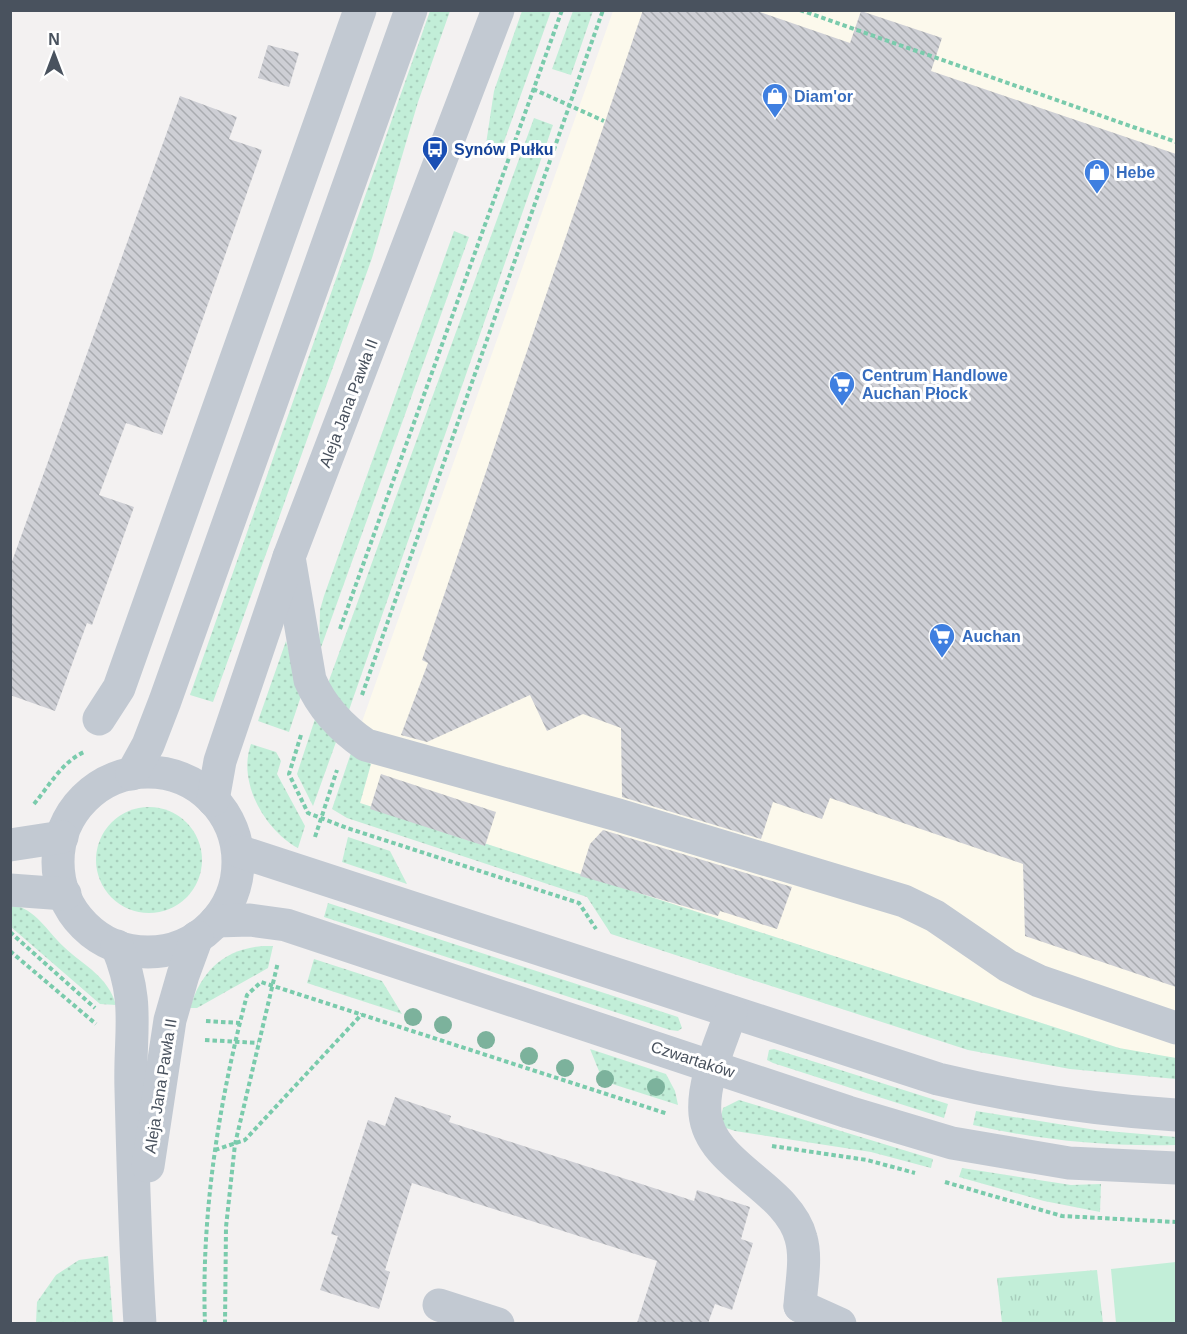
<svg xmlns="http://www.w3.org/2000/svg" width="1187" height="1334" viewBox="0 0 1187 1334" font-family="Helvetica,sans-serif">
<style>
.commercial{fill:#fcf9ec}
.grass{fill:url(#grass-dots)}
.park{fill:url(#park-tufts)}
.pitch{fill:#c2eed8}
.building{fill:url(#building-back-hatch)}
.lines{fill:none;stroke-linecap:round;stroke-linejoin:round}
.path{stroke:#7acbac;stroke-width:4;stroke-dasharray:4.5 3;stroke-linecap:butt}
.minor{stroke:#c2c9d2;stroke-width:33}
.tree{fill:#7cb29c}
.labels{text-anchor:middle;stroke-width:6;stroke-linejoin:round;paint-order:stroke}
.shop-label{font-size:16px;font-weight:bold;fill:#366cbe;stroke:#fff;text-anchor:start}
.transit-label{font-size:16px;font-weight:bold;fill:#164399;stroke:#fff;text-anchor:start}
.street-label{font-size:16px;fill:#49525e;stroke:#fff}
</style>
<defs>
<pattern id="grass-dots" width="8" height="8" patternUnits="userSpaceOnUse" patternTransform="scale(1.5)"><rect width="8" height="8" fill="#c2eed8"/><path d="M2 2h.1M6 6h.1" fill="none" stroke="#a8cebc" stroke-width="1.8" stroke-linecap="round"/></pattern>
<pattern id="park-tufts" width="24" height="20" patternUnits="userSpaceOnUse" patternTransform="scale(1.5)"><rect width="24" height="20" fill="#c2eed8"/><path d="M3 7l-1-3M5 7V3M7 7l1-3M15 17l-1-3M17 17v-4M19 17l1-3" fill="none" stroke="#a8cebc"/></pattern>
<pattern id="building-back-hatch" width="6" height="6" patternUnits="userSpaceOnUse" patternTransform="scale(1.5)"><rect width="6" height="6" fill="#cecfd5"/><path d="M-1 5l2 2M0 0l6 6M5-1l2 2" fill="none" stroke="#a9abb0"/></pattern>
</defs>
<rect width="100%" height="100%" fill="#f3f1f1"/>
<!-- commercial -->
<path class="commercial" d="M 613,11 L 1176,11 L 1176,1058 L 1155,1056 L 1119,1048 L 360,803 L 371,764 L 351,753 Z"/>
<!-- grass -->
<g class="grass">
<path d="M 430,11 L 450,11 L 418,102 L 372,258 L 213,702 L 190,695 Z"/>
<path d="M 522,11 L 551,11 L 501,150 L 486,144 L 494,91 Z"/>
<path d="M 573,11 L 593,11 L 571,75 L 552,69 Z"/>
<path d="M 534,118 L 553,125 L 348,713 L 327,686 Z"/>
<path d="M 454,231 L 469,237 L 319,653 L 320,610 L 324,596 Z"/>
<path d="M 286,641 L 301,696 L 289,732 L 258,721 Z"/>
<path d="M 315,719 L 336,742 L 313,806 L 297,774 Z"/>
<path d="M 251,744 L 276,752 L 281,761 L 277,774 L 305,826 L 298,848 C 265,830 237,782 251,744 Z"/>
<path d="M 351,753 L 371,764 L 360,803 L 1119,1048 L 1176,1058 L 1176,1079 L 1070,1069 L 968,1050 L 611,934 L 587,897 L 347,818 L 332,809 Z"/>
<circle cx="149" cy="860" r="53"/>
<path d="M 348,837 L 390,851 L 407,884 L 342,862 Z"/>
<path d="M 328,903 L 678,1017 L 682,1028 L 678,1031 L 670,1030 L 324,917 Z"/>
<path d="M 11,904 C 37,910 46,930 64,947 C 84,966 108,976 116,1005 L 100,1004 L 11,927 Z"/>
<path d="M 263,946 L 273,946 L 268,968 L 197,1008 L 190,1008 C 201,971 224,949 263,946 Z"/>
<path d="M 314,959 L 382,981 L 402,1014 L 307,983 Z"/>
<path d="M 590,1049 L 666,1074 L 675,1091 L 678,1105 L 603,1081 Z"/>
<path d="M 774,1049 L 948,1104 L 944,1118 L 773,1063 L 767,1060 L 769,1050 Z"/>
<path d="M 739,1100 L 933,1159 L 931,1168 L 871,1152 L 735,1131 L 726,1128 L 720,1120 L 723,1108 Z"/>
<path d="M 976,1111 L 1096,1130 L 1176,1137 L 1176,1145 C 1109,1147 1039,1140 973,1125 Z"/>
<path d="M 962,1168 L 1071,1185 L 1101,1184 L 1100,1212 L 1044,1201 L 959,1177 Z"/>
<path d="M 108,1256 L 113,1323 L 36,1323 L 37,1302 L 56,1275 L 79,1260 Z"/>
</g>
<!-- park -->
<path class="park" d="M 1097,1270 L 1103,1323 L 1002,1323 L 997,1278 Z"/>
<!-- pitch -->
<path class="pitch" d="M 1176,1262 L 1176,1323 L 1116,1323 L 1111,1269 Z"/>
<!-- building -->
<g class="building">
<path d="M 643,10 L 754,10 L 850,43 L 861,11 L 942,38 L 931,71 L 1176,154 L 1176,987 L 1025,936 L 1023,864 L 830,798 L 822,819 L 773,802 L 761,839 L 622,797 L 621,728 L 583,714 L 547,731 L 530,695 L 427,742 L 401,735 L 428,663 L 422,660 Z"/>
<path d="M 268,45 L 299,53 L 289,87 L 258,78 Z"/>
<path d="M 180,96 L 237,117 L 229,139 L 262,150 L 162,435 L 126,423 L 99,495 L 134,507 L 92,625 L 87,623 L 55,711 L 10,695 L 10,567 Z"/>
<path d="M 381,774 L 496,812 L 485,846 L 370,809 Z"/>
<path d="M 603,830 L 792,887 L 777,929 L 720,911 L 718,916 L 580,876 L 590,844 Z"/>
<path d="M 395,1097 L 451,1116 L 449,1122 L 694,1201 L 697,1190 L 750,1207 L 741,1239 L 753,1243 L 732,1310 L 715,1304 L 708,1323 L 637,1323 L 657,1261 L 412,1183 L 385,1270 L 390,1272 L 379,1309 L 320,1290 L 338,1236 L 331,1234 L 368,1120 L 385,1126 Z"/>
</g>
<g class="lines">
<!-- path -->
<g class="path">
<path d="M 800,10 L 1176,142"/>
<path d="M 533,89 L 604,121"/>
<path d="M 340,629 L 562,10"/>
<path d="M 362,695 L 603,10"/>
<path d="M 301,735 L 289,774 L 308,813 L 347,828 L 579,903 L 596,929"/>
<path d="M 34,804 C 49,786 62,762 84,752"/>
<path d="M 315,837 L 337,770"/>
<path d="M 10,932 L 95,1008"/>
<path d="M 10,951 L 96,1024"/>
<path d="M 206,1021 L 240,1023"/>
<path d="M 205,1040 L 258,1043"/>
<path d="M 772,1146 L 867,1160 L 915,1173"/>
<path d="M 215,1150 L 245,1140 L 362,1014"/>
<path d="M 945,1182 L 1062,1216 L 1176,1222"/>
<path d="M 205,1324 C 201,1213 219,1101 247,995 L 261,982 L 668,1114"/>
<path d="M 225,1324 L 226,1227 L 235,1144 L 278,962"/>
</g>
<!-- minor -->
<g class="minor">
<path d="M 289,557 L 310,680 C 322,708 341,728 366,745 L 618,815 L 904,901 L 935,916 L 1008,966 L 1039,981 L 1176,1028"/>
<path d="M 99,719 L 119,688 L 360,10"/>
<circle cx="148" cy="862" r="90"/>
<path d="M 132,774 L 148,745 L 165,701 L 411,10"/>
<path d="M 213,800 L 220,761 L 289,557 L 498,10"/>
<path d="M 10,845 L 62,837"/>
<path d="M 238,851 L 938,1079 C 1017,1098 1095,1110 1176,1115"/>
<path d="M 10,890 L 65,894"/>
<path d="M 216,921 L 250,920 L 286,925 L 848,1112 L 952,1143 L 1069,1163 L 1176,1168"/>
<path d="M 117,946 C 141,1003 129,1032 131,1090 C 133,1168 135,1246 140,1324"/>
<path d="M 731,1012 C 721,1043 702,1081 705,1114 C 710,1166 788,1187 801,1238 C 807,1259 801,1285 800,1306"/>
<path d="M 148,1166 L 170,1020 L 183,975 L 197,937"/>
<path d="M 439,1305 L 498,1324"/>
<path d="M 800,1306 L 840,1324"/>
</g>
</g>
<!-- trees -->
<g class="tree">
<circle cx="413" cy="1017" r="9"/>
<circle cx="443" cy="1025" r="9"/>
<circle cx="486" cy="1040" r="9"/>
<circle cx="529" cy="1056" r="9"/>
<circle cx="565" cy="1068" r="9"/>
<circle cx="605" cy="1079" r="9"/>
<circle cx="656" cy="1087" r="9"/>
</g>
<!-- icons -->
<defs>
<g id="shop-pin" transform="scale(1.35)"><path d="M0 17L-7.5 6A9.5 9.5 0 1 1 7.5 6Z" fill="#3f7fe0" stroke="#fff"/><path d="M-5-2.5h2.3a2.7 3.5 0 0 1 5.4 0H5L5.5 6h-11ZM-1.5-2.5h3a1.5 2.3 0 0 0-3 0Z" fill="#fff"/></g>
<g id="bus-pin" transform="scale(1.35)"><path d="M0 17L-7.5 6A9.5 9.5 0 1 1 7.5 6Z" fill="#1a4fb4" stroke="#fff"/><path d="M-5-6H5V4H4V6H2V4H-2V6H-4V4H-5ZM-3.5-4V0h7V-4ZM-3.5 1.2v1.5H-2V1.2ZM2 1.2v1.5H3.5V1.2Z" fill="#fff"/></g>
<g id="supermarket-pin" transform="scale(1.35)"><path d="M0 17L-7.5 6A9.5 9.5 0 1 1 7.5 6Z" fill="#3f7fe0" stroke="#fff"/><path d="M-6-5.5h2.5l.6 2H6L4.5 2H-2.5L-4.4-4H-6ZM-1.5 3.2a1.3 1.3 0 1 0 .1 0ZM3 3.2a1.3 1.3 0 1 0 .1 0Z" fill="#fff"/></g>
</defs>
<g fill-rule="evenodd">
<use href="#shop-pin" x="775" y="96"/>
<use href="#bus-pin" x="435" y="149"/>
<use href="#shop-pin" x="1097" y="172"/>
<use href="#supermarket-pin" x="842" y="384"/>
<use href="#supermarket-pin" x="942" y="636"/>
</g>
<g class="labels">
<!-- shop labels -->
<g class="shop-label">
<text x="794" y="102">Diam'or</text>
<text x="1116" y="178">Hebe</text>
<text x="862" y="381">Centrum Handlowe<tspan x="862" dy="18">Auchan Płock</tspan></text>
<text x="962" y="642">Auchan</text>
</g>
<!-- transit labels -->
<g class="transit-label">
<text x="454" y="155">Synów Pułku</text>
</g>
<!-- street labels -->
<g class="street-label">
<text transform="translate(348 403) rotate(-69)" y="6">Aleja Jana Pawła II</text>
<text transform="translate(693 1059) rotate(18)" y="6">Czwartaków</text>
<text transform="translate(160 1086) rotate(-81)" y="6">Aleja Jana Pawła II</text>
</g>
</g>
<!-- border -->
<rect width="1187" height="1334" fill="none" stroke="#49525e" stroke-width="24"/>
<!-- north arrow -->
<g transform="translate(54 54)" stroke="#ffffff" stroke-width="4.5" paint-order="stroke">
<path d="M0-4.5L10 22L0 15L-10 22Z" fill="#49525e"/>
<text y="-9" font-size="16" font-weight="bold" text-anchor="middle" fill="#49525e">N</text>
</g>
</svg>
